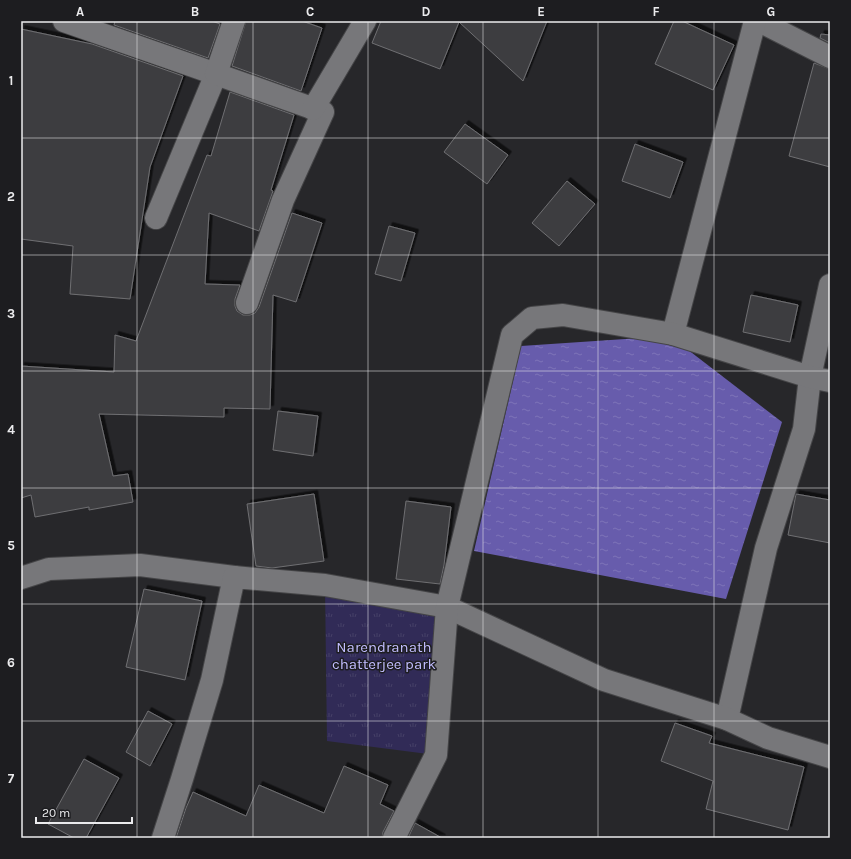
<svg xmlns="http://www.w3.org/2000/svg" width="851" height="859" viewBox="0 0 851 859" font-family="Karla,sans-serif">
<style>
.grass{fill:url(#grass-tufts)}
.water{fill:url(#water-ripples)}
.building{fill:#3e3e41;stroke:#6f6f72;filter:url(#shadow)}
.lines{fill:none;stroke-linecap:round;stroke-linejoin:round}
.street-casing{stroke:#454547;stroke-width:24}
.street{stroke:#77777a;stroke-width:22}
.grid{fill:none;stroke:#ebebed;stroke-width:1;stroke-opacity:0.55}
.labels{text-anchor:middle;stroke-width:3;stroke-linejoin:round;paint-order:stroke}
.park-label{font-size:15px;fill:#c2bdff;stroke:#1d1d20}
.neatline{fill:none;stroke:#ebebed;stroke-width:1.5}
.grid-label{font-size:13px;text-anchor:middle;font-weight:bold;fill:#ebebed}
</style>
<defs>
<pattern id="grass-tufts" width="24" height="20" patternUnits="userSpaceOnUse"><rect width="24" height="20" fill="#312b57"/><path d="M3 7l-1-3M5 7V3M7 7l1-3M15 17l-1-3M17 17v-4M19 17l1-3" fill="none" stroke="#454067"/></pattern>
<pattern id="water-ripples" width="26" height="14" patternUnits="userSpaceOnUse"><rect width="26" height="14" fill="#675cac"/><path d="M2 4q2-2 4 0t4 0M15 11q2-2 4 0t4 0" fill="none" stroke="#7d74b8"/></pattern>
<filter id="shadow"><feDropShadow dx="3.5" dy="-3.5" stdDeviation="0" flood-color="#0009"/></filter>
</defs>
<rect width="100%" height="100%" fill="#27272a"/>
<!-- grass -->
<path class="grass" d="M 325,585 L 447,607 L 436,755 L 327,741 Z"/>
<!-- water -->
<path class="water" d="M 670,336 L 782,422 L 726,599 L 474,551 L 521,346 Z"/>
<!-- building -->
<g class="building">
<path d="M 115,21 L 212,21 L 220,24 L 208,58 L 114,25 Z"/>
<path d="M 246,21 L 302,21 L 322,28 L 301,91 L 232,66 Z"/>
<path d="M 381,21 L 547,21 L 523,81 L 459,22 L 440,69 L 372,43 Z"/>
<path d="M 674,21 L 682,21 L 734,45 L 713,90 L 655,64 Z"/>
<path d="M 21,29 L 92,44 L 183,76 L 150,167 L 130,299 L 70,294 L 73,246 L 21,239 Z"/>
<path d="M 821,34 L 830,35 L 830,43 L 820,38 Z"/>
<path d="M 814,63 L 830,69 L 830,167 L 789,156 Z"/>
<path d="M 230,92 L 294,115 L 271,190 L 273,191 L 259,231 L 209,213 L 205,284 L 240,285 L 235,299 L 235,306 L 237,311 L 243,315 L 250,315 L 255,313 L 259,307 L 292,213 L 322,223 L 296,302 L 273,295 L 270,409 L 224,408 L 224,417 L 99,414 L 113,476 L 128,474 L 133,502 L 89,510 L 89,507 L 35,517 L 31,495 L 21,498 L 21,366 L 114,372 L 115,335 L 136,341 L 207,155 L 211,156 Z"/>
<path d="M 465,124 L 508,155 L 487,184 L 444,152 Z"/>
<path d="M 635,144 L 683,162 L 670,198 L 622,181 Z"/>
<path d="M 567,181 L 595,204 L 559,246 L 532,223 Z"/>
<path d="M 389,226 L 415,233 L 401,281 L 375,274 Z"/>
<path d="M 751,295 L 798,305 L 790,342 L 743,332 Z"/>
<path d="M 278,411 L 318,416 L 313,456 L 273,450 Z"/>
<path d="M 314,494 L 324,561 L 272,568 L 256,566 L 247,504 Z"/>
<path d="M 796,494 L 830,500 L 830,543 L 788,535 Z"/>
<path d="M 406,501 L 451,507 L 444,565 L 440,584 L 396,579 Z"/>
<path d="M 144,589 L 202,601 L 185,680 L 126,667 Z"/>
<path d="M 148,711 L 172,724 L 150,766 L 126,752 Z"/>
<path d="M 675,723 L 712,736 L 709,743 L 804,767 L 788,830 L 706,809 L 713,781 L 661,761 Z"/>
<path d="M 84,759 L 119,778 L 86,838 L 74,838 L 48,824 Z"/>
<path d="M 344,766 L 388,785 L 380,804 L 394,811 L 383,832 L 382,838 L 176,838 L 186,808 L 193,792 L 246,816 L 259,785 L 324,813 Z"/>
<path d="M 415,823 L 442,838 L 408,838 Z"/>
</g>
<g class="lines">
<!-- street casing -->
<g class="street-casing">
<g id="street">
<path d="M 64,21 L 216,74 L 156,218"/>
<path d="M 234,21 L 216,74 L 323,112 L 283,200 L 247,303"/>
<path d="M 759,21 L 830,57"/>
<path d="M 313,109 L 365,21"/>
<path d="M 673,334 L 755,21"/>
<path d="M 21,578 L 49,569 L 140,565 L 234,577"/>
<path d="M 727,719 L 766,548 L 804,429 L 810,377 L 830,285"/>
<path d="M 163,838 L 182,779 L 212,680 L 234,577 L 325,585 L 447,607 L 604,680 L 727,719 L 768,738 L 830,757"/>
<path d="M 394,838 L 436,755 L 447,607 L 512,335 L 532,318 L 563,315 L 673,334 L 810,377 L 830,381"/>
</g>
</g>
<!-- street -->
<use href="#street" class="street"/>
</g>
<!-- grid -->
<path class="grid" d="M 137,21 L 137,838M 253,21 L 253,838M 368,21 L 368,838M 483,21 L 483,838M 598,21 L 598,838M 714,21 L 714,838M 21,138 L 830,138M 21,255 L 830,255M 21,371 L 830,371M 21,488 L 830,488M 21,604 L 830,604M 21,721 L 830,721"/>
<g class="labels">
<!-- park labels -->
<g class="park-label">
<text x="384" y="652">Narendranath<tspan x="384" dy="17">chatterjee park</tspan></text>
</g>
</g>
<!-- border -->
<rect width="851" height="859" fill="none" stroke="#1d1d20" stroke-width="44"/>
<!-- scale -->
<path d="M36 817v6h96v-6" fill="none" stroke="#ebebed" stroke-width="2"/>
<text x="42" y="817" font-size="12" fill="#ebebed" stroke="#1d1d20" stroke-width="3" paint-order="stroke">20 m</text>
<rect x="22" y="22" width="807" height="815" class="neatline"/>
<g class="grid-label">
<text x="80" y="16">A</text>
<text x="195" y="16">B</text>
<text x="310" y="16">C</text>
<text x="426" y="16">D</text>
<text x="541" y="16">E</text>
<text x="656" y="16">F</text>
<text x="771" y="16">G</text>
<text x="11" y="85">1</text>
<text x="11" y="201">2</text>
<text x="11" y="318">3</text>
<text x="11" y="434">4</text>
<text x="11" y="550">5</text>
<text x="11" y="667">6</text>
<text x="11" y="783">7</text>
</g>
</svg>
